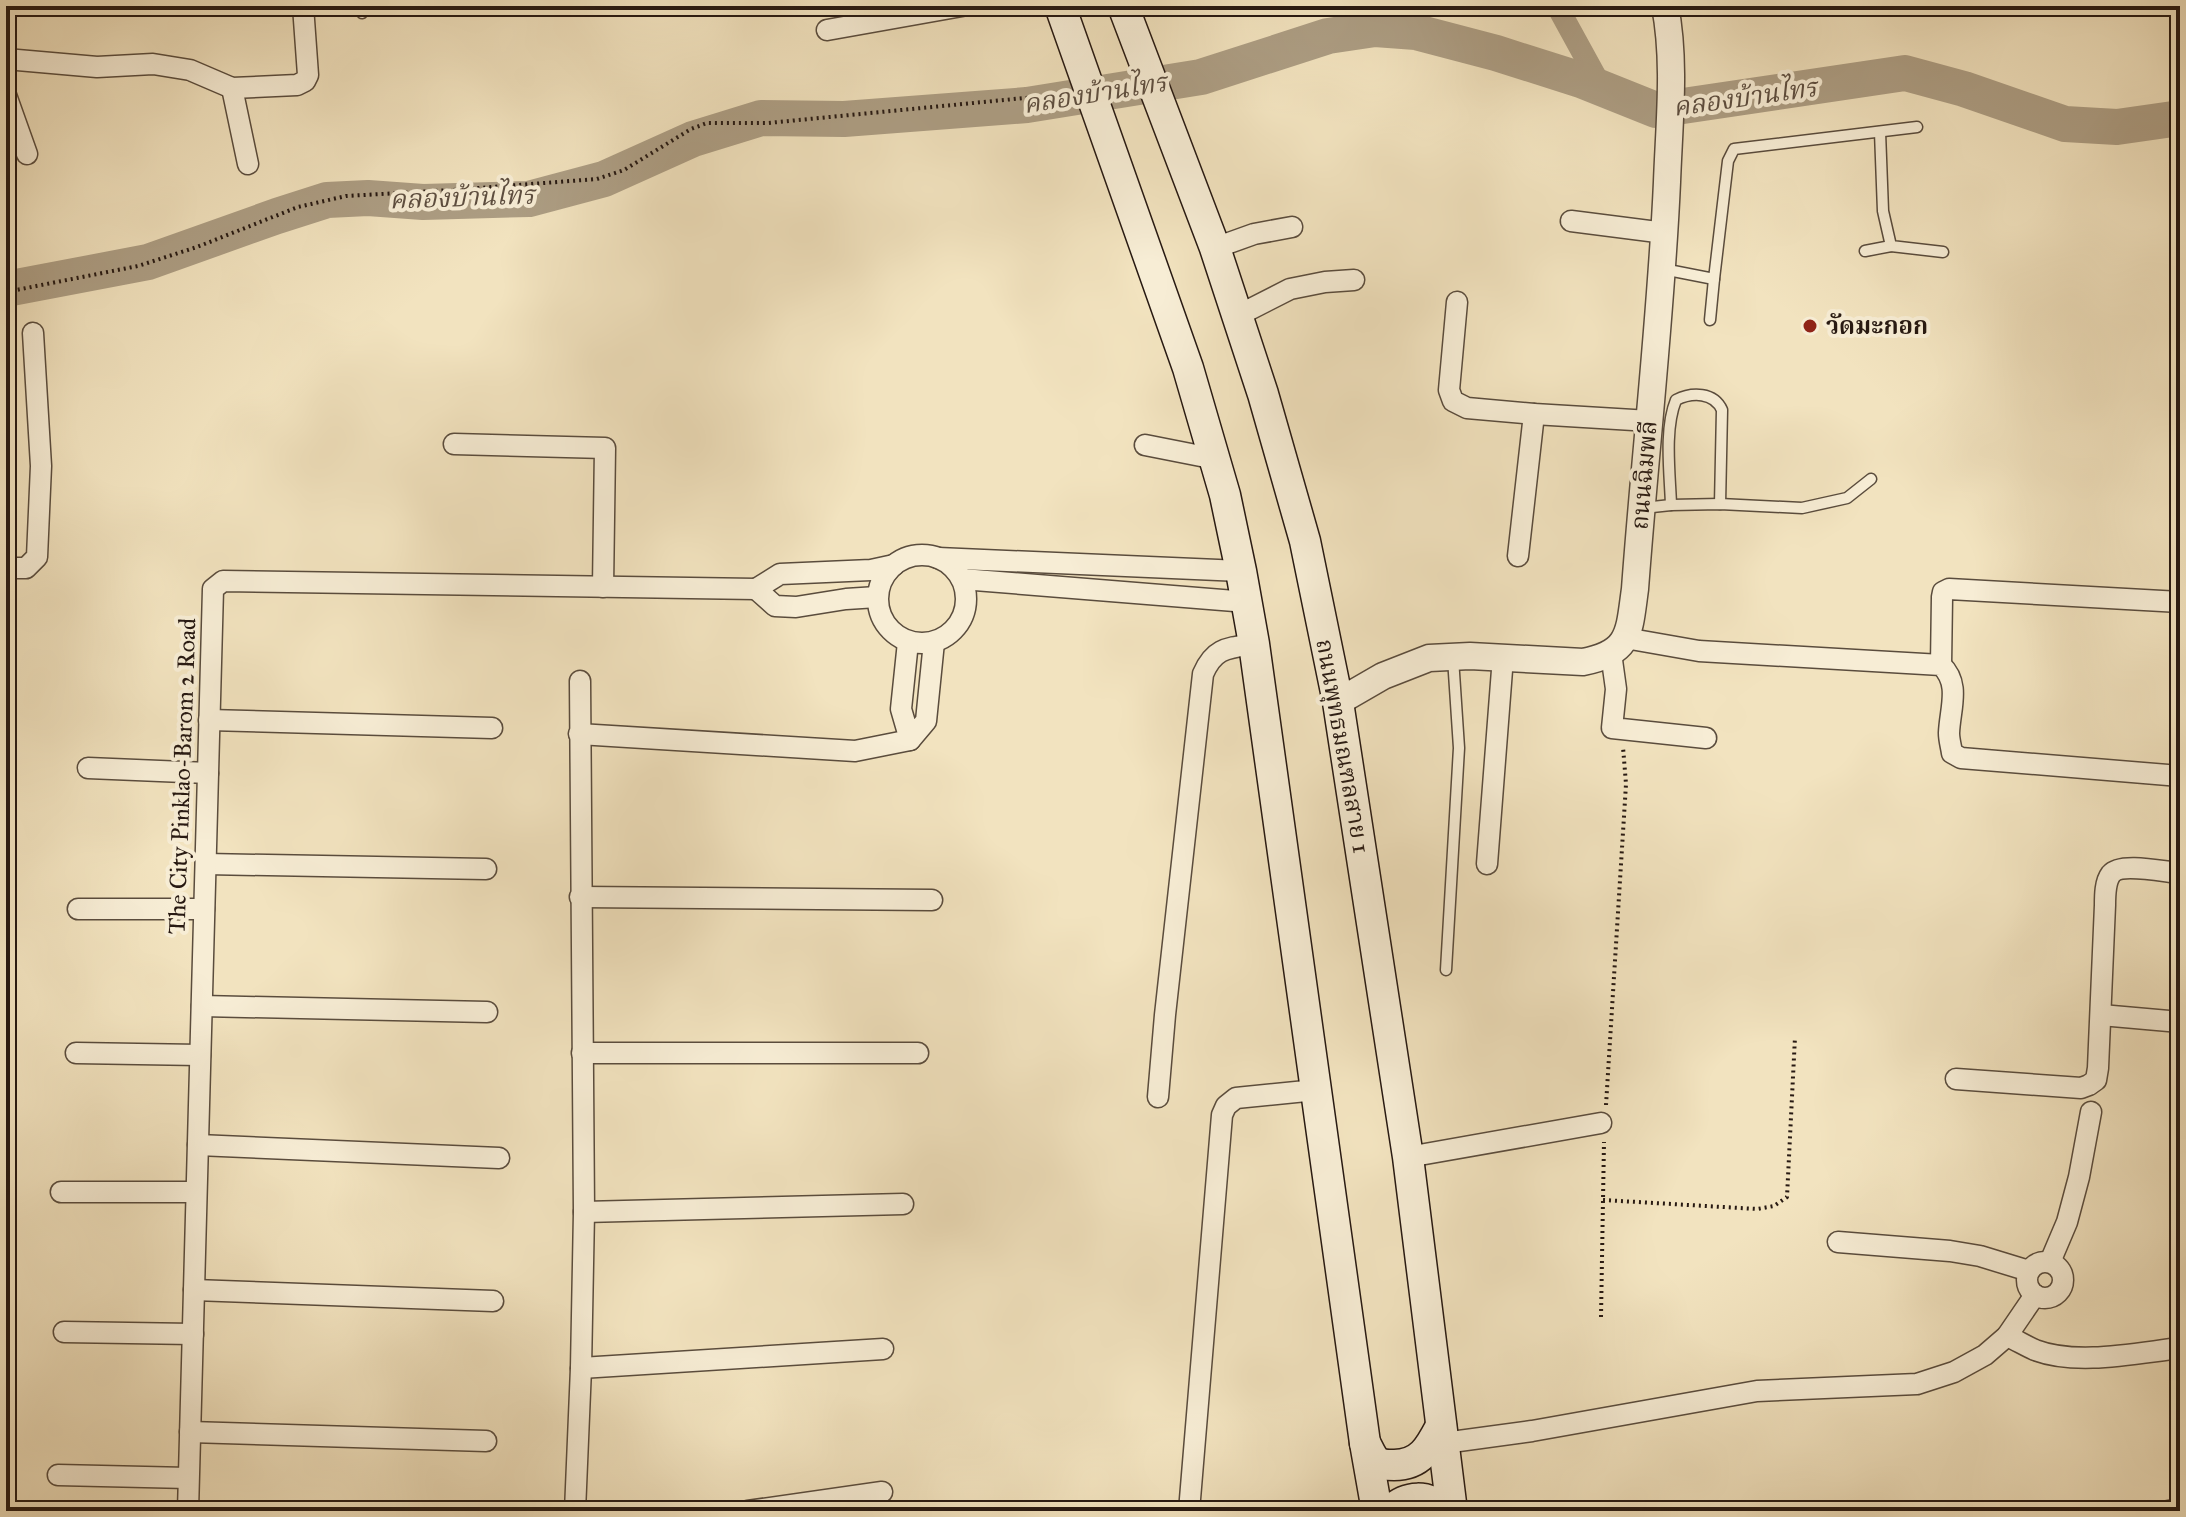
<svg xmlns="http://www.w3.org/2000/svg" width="2186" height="1517" viewBox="0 0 2186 1517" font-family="'IM FELL Great Primer','Noto Serif Thai',serif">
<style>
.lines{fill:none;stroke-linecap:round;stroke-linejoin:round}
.canal{stroke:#ad9e84;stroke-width:22}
.river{stroke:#ad9e84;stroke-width:36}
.service-casing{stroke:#5a4c3d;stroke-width:13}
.minor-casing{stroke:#5a4c3d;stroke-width:23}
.tertiary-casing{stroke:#5a4c3d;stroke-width:29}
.secondary-casing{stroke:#271912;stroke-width:33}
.path{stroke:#271912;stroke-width:4;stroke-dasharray:2 4;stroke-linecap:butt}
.service{stroke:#f7edd5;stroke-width:10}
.minor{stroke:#f7edd5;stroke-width:20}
.tertiary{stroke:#f7edd5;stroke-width:26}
.secondary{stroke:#f7edd5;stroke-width:30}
.poi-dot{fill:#8f2418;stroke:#f7edd5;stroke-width:3}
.labels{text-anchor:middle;stroke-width:8;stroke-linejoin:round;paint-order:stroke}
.poi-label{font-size:24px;font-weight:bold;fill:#271912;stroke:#f7edd5;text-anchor:start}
.street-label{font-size:24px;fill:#271912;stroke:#f7edd5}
.water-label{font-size:26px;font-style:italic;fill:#5d4e40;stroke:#f7edd5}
</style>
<rect width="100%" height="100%" fill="#f2e3bf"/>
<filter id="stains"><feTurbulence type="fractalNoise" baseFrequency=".0025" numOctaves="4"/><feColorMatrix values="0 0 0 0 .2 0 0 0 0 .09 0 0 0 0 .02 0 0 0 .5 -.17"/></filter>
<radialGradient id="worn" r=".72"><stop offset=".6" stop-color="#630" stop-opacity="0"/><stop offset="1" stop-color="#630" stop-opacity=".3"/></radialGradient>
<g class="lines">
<!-- canal -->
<path class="canal" d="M 1557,6 L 1602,88"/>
<!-- river -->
<path class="river" d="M 6,289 L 148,262 L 277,216 L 327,200 L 368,198 L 423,202 L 529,199 L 604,179 L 693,139 L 761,118 L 844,119 L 1027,105 L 1201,77 L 1328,36 L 1375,29 L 1416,32 L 1496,53 L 1581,80 L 1656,110 L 1905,73 L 1964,89 L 2065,124 L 2117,127 L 2180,118"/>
<!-- service casing -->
<g class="service-casing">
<g id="service">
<path d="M 361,6 L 362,13"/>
<path d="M 1880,132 L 1883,211 L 1891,246 L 1943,252"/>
<path d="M 1865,251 L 1891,246"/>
<path d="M 1663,269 L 1714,279 L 1728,161 L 1734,149 L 1917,127"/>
<path d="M 1710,320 L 1714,279"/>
<path d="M 1671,505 C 1670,474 1664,429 1676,400 C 1692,392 1714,392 1722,410 L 1720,504"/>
<path d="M 1643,508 L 1671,505 L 1720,504 L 1802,508 L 1847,498 L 1871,479"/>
<path d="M 1446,970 L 1459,748 L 1453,658"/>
</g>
</g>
<!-- minor casing -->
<g class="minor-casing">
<g id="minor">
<path d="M 827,30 L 962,6"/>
<path d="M 6,59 L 97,67 L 153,64 L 190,70 L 232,88 L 297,85 L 305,81 L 308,75 L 303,6"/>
<path d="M 232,88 L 248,164"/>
<path d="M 6,95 L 27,154"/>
<path d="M 1571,221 L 1665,233"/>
<path d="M 1215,248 L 1254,234 L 1292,227"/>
<path d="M 1457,302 L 1449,390 L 1453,401 L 1467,408 L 1534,414 L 1650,421"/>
<path d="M 1237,316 L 1290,289 L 1325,282 L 1354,280"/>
<path d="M 454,444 L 605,448 L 603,587"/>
<path d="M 1145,445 L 1216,459"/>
<circle cx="922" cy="599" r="44"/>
<path d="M 1518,556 L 1534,414"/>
<path d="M 938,558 L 1241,571"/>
<path d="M 6,568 L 26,568 L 37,557 L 41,466 L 33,333"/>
<path d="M 962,579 L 1247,602"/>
<path d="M 877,597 L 846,599 L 796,607 L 775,606 L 756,589 L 780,574 L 871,570 L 894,565"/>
<path d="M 1625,638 L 1699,651 L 1941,665 C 1961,684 1950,708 1949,733 C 1949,740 1951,746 1952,753 L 1961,758 L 2180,776"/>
<path d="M 908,642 L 901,709 L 910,740 L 926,721 L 934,642"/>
<path d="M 1611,653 L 1616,689 L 1612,728 L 1706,738"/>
<path d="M 1941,665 L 1942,597 L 1943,592 L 1949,589 L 2180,602"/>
<path d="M 209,720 L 492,728"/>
<path d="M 579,734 L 855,751 L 910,740"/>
<path d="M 88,768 L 208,773"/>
<path d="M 206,864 L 486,869"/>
<path d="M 1487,864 L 1503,657"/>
<path d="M 580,897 L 932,900"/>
<path d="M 78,909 L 204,909"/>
<path d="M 202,1006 L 487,1012"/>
<path d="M 2101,1015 L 2180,1022"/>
<path d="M 76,1053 L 200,1055"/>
<path d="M 582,1053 L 918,1053"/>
<path d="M 1956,1079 L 2081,1088 L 2089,1085 L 2096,1080 L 2098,1068 L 2105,905 C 2105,895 2105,882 2111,874 C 2121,862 2165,872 2180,873"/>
<path d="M 1158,1097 L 1165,1015 L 1203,674 C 1214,648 1227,648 1254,644"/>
<path d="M 198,1145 L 499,1158"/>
<path d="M 1408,1157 L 1601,1123"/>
<path d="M 61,1192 L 196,1192"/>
<path d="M 584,1212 L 903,1204"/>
<path d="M 1838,1242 L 1950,1251 L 1980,1256 L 2029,1271"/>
<circle cx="2045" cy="1280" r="18"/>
<path d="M 2050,1262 L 2067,1222 L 2079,1177 L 2091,1112"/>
<path d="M 194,1290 L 493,1301"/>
<path d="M 64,1332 L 193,1334"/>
<path d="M 2007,1336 C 2016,1340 2026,1346 2035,1350 C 2077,1366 2136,1353 2180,1348"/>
<path d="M 581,1368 L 883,1349"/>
<path d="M 190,1432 L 486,1441"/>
<path d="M 1444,1443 L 1532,1431 L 1757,1391 L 1917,1384 L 1954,1372 L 1985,1355 L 2007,1336 L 2035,1295"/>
<path d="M 58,1475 L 188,1478"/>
<path d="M 188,1511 L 213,589 L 223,581 L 756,589"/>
<path d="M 575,1511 L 581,1368 L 584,1212 L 580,681"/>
<path d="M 748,1511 L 882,1492"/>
<path d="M 1189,1511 L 1222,1115 L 1226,1106 L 1236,1098 L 1316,1090"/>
<path d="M 2168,1511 L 2180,1509"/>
</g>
</g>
<!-- tertiary casing -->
<g class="tertiary-casing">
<path id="tertiary" d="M 1338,702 L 1383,676 L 1429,658 L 1470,656 L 1583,662 C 1631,653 1629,632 1635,589 C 1645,453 1661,318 1667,182 C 1669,125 1676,62 1665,6"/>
</g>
<!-- secondary casing -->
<g class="secondary-casing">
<g id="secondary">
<path d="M 1060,6 L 1188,368 L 1225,495 L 1241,571 L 1254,644 L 1365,1443 L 1377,1511"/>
<path d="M 1123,6 L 1215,248 L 1263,394 L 1305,541 L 1338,702 L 1408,1157 L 1452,1511"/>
<path d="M 1365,1443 C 1368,1448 1371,1456 1375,1460 C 1380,1465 1388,1465 1394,1465 C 1421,1465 1430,1447 1441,1426"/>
<path d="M 1390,1511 C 1407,1495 1428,1494 1444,1511"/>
</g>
</g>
<!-- path -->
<g class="path">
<path d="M 6,292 L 138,266 L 197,247 L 298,207 L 346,196 L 452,190 L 597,179 L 624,170 L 691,129 L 707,123 L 768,123 L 1045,96"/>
<path d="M 1606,1105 L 1626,784 L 1623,747"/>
<path d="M 1603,1200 L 1757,1209 L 1774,1206 L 1787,1197 L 1795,1037"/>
<path d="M 1601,1317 L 1604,1142"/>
</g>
<!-- service -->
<use href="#service" class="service"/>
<!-- minor -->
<use href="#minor" class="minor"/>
<!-- tertiary -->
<use href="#tertiary" class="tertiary"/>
<!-- secondary -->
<use href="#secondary" class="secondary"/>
</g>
<!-- markers -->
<circle class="poi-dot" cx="1810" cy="326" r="8"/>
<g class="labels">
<!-- poi labels -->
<g class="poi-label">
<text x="1826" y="334">วัดมะกอก</text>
</g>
<!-- street labels -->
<g class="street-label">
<text transform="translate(1644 475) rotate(-85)" y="8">ถนนฉิมพลี</text>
<text transform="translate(1343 746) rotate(80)" y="8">ถนนพุทธมณฑลสาย 1</text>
<text transform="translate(182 776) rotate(-88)" y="8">The City Pinklao-Barom 2 Road</text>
</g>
<!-- water labels -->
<g class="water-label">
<text transform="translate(1095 93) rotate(-9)" y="9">คลองบ้านไทร</text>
<text transform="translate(1745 97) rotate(-8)" y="9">คลองบ้านไทร</text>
<text transform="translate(462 197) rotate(-2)" y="9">คลองบ้านไทร</text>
</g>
</g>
<!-- margin -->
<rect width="2186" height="1517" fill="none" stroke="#f2e3bf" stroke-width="32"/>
<rect x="8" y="8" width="2170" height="1501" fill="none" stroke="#271912" stroke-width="4"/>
<rect x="16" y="16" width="2154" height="1485" fill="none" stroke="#271912" stroke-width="2"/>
<rect width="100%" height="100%" filter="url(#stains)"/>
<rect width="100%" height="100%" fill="url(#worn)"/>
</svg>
